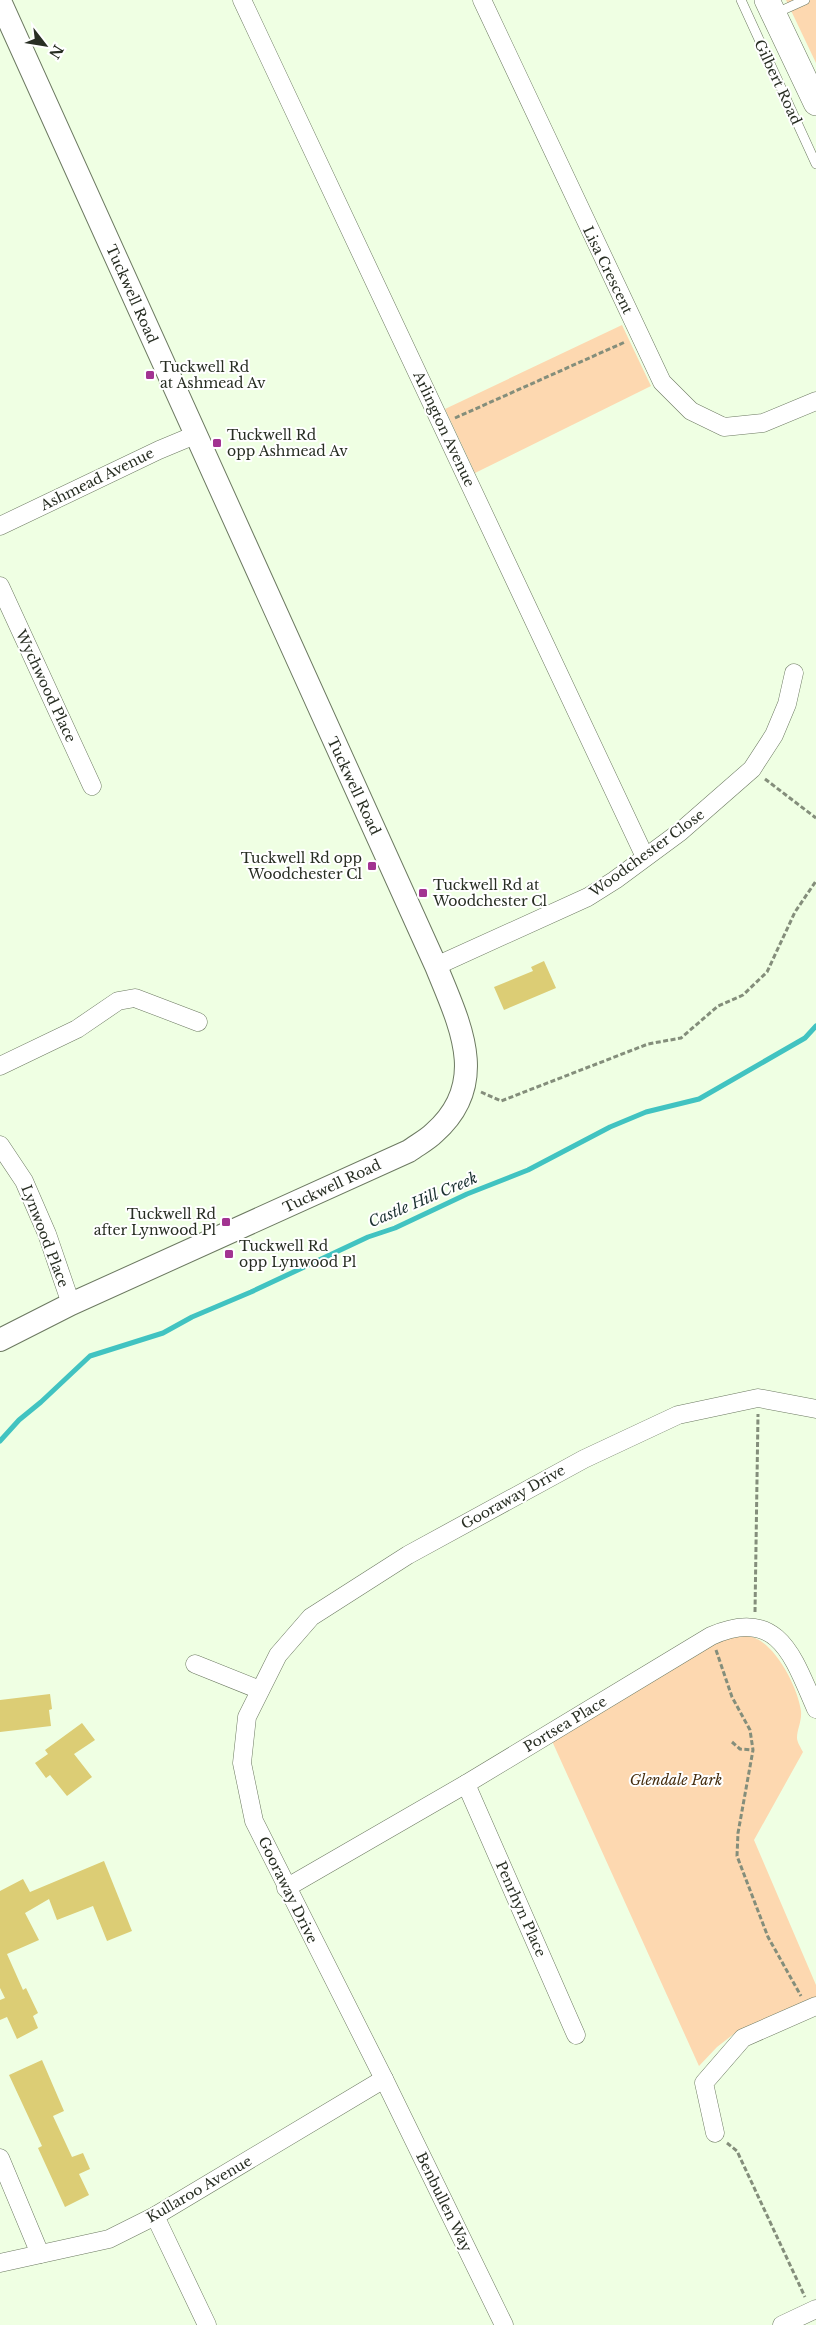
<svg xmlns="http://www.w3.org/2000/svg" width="816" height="2325" viewBox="0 0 816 2325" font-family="'Libre Baskerville',serif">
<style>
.green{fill:#fdd8b0}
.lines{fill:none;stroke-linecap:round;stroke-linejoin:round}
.stream{stroke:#41c3c1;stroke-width:5}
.building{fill:#dccd75}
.service-casing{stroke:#6c7961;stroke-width:10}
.minor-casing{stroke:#6c7961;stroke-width:19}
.tertiary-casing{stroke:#6c7961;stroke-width:24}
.secondary-casing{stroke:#6c7961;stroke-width:26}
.path{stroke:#848e7b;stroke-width:3;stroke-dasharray:5 2.5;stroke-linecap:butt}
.service{stroke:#fff;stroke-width:9}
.minor{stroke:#fff;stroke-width:18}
.tertiary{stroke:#fff;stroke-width:22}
.secondary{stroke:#fff;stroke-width:25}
.poi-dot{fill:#a23391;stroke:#fff;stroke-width:2}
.labels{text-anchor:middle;stroke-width:4;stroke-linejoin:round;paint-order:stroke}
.street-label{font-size:14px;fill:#282e23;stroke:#fff}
.poi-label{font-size:14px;fill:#282e23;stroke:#fff;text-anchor:start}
.park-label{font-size:14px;font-style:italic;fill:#452d0e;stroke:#fff}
.water-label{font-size:15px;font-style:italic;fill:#1c3232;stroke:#fff}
</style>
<rect width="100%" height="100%" fill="#efffe3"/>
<!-- green -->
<g class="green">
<path d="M 786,0 L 816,0 L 816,63 Z"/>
<path d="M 622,325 L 651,386 L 475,473 L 445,409 Z"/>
<path d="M 728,1636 C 735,1636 745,1635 752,1637 C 776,1644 798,1688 801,1711 C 802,1721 797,1729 797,1738 C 797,1742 801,1748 803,1752 L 754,1840 L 816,1985 L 816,1998 L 735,2033 L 717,2047 L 699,2066 L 552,1741 L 697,1652 Z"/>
</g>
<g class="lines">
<!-- stream -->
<path class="stream" d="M 0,1441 L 19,1420 L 41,1402 L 90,1356 L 163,1333 L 192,1317 L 251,1292 L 368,1237 L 395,1228 L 467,1194 L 528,1170 L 610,1127 L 646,1112 L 699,1099 L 805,1038 L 816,1026"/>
</g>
<!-- building -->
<g class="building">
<path d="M 544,961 L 556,988 L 504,1010 L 494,987 L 533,971 L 531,967 Z"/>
<path d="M 50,1694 L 52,1709 L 49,1710 L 51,1726 L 0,1732 L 0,1700 Z"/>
<path d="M 82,1723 L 95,1740 L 74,1754 L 92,1777 L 67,1796 L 50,1775 L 46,1778 L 35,1763 L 48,1754 L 45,1750 Z"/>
<path d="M 104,1861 L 132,1931 L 107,1941 L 93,1906 L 57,1920 L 49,1899 L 25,1913 L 39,1940 L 7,1954 L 23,1990 L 26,1988 L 38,2013 L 33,2016 L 38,2028 L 17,2039 L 7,2017 L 0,2020 L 0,2000 L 5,1998 L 0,1988 L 0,1891 L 23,1879 L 30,1892 Z"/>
<path d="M 42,2060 L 64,2111 L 53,2116 L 72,2157 L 83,2153 L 90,2169 L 79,2174 L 89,2195 L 65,2207 L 38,2148 L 42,2146 L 9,2075 Z"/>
</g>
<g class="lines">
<!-- service casing -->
<g class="service-casing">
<g id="service">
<path d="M 741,0 L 816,164"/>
<path d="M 774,14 L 805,0"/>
</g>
</g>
<!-- minor casing -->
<g class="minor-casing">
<g id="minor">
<path d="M 242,0 L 645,857"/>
<path d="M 482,0 L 662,382 L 691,411 L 724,427 L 763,423 L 816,401"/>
<path d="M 0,526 L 159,450 L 195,435"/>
<path d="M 0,586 L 92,786"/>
<path d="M 436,966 L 588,897 L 615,880 L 680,832 L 752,769 L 774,735 L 787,704 L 794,673"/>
<path d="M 0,1066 L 77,1029 L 118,1001 L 135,998 L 198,1022"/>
<path d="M 0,1145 L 24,1181 L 47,1234 L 71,1304"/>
<path d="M 195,1664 L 260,1690"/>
<path d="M 466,1784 L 576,2035"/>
<path d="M 286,1888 L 466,1784 L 711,1636 C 779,1606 793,1657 816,1709"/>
<path d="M 715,2133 L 704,2083 L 743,2038 L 816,2006"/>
<path d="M 0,2158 L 40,2254"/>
<path d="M 155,2216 L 207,2325"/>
<path d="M 0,2263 L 109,2239 L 155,2216 L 384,2079"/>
<path d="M 504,2325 L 384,2079 L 254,1821 L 242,1763 L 247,1717 L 278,1655 L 311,1617 L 408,1555 L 584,1459 L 678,1415 L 758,1398 L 816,1409"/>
<path d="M 782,2325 L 816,2309"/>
</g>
</g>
<!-- tertiary casing -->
<g class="tertiary-casing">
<path id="tertiary" d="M 0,1 L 436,966 C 459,1023 491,1083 434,1133 C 427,1140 417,1145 409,1151 L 71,1304 L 0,1340"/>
</g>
<!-- secondary casing -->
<g class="secondary-casing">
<path id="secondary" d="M 767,0 L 816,103"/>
</g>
<!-- path -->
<g class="path">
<path d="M 455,418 L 625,342"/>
<path d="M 765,779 L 816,818"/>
<path d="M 481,1092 L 501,1101 L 648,1044 L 681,1038 L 718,1006 L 743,995 L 767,972 L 795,912 L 816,881"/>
<path d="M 755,1612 L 758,1414"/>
<path d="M 716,1650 L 732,1697 L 750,1730 L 753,1750 L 738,1833 L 737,1856 L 768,1937 L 801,1996"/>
<path d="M 732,1742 L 740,1749 L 753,1750"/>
<path d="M 727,2143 L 737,2151 L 805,2297"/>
</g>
<!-- service -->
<use href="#service" class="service"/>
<!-- minor -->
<use href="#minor" class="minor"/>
<!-- tertiary -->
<use href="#tertiary" class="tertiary"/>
<!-- secondary -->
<use href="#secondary" class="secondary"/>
</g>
<!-- markers -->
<g class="poi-dot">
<rect x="145" y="370" width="10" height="10" rx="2.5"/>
<rect x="212" y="438" width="10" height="10" rx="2.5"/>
<rect x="367" y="861" width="10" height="10" rx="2.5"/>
<rect x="418" y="888" width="10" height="10" rx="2.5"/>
<rect x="221" y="1217" width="10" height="10" rx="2.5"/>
<rect x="224" y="1249" width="10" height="10" rx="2.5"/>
</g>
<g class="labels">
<!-- street labels -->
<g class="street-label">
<text transform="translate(778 82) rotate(65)" y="5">Gilbert Road</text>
<text transform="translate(608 270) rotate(64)" y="5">Lisa Crescent</text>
<text transform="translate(132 294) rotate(66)" y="5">Tuckwell Road</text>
<text transform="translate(444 429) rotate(65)" y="5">Arlington Avenue</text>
<text transform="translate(97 479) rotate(-26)" y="5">Ashmead Avenue</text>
<text transform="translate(46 686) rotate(65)" y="5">Wychwood Place</text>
<text transform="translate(354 786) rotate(65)" y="5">Tuckwell Road</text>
<text transform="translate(647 853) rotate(-36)" y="5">Woodchester Close</text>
<text transform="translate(332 1186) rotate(-25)" y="5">Tuckwell Road</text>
<text transform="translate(45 1236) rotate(69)" y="5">Lynwood Place</text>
<text transform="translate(513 1497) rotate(-29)" y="5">Gooraway Drive</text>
<text transform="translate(565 1724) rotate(-31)" y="5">Portsea Place</text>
<text transform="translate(288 1890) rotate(64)" y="5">Gooraway Drive</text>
<text transform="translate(521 1909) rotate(66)" y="5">Penrhyn Place</text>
<text transform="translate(199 2189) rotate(-30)" y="5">Kullaroo Avenue</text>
<text transform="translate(444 2202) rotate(64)" y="5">Benbullen Way</text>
</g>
<!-- poi labels -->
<g class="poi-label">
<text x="160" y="372">Tuckwell Rd<tspan x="160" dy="16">at Ashmead Av</tspan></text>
<text x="227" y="440">Tuckwell Rd<tspan x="227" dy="16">opp Ashmead Av</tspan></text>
<text x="362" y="863" text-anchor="end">Tuckwell Rd opp<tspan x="362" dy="16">Woodchester Cl</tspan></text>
<text x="433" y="890">Tuckwell Rd at<tspan x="433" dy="16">Woodchester Cl</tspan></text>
<text x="216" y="1219" text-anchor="end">Tuckwell Rd<tspan x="216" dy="16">after Lynwood Pl</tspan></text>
<text x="239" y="1251">Tuckwell Rd<tspan x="239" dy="16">opp Lynwood Pl</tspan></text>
</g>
<!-- park labels -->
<g class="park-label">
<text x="676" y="1785">Glendale Park</text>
</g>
<!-- water labels -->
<g class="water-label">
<text transform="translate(423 1200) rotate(-23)" y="5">Castle Hill Creek</text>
</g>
</g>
<!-- north arrow -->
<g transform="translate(45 45) rotate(121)" stroke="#ffffff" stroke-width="4" paint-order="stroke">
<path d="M0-4L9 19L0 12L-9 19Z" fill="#282e23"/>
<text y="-8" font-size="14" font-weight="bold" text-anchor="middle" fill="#282e23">N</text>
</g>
</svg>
